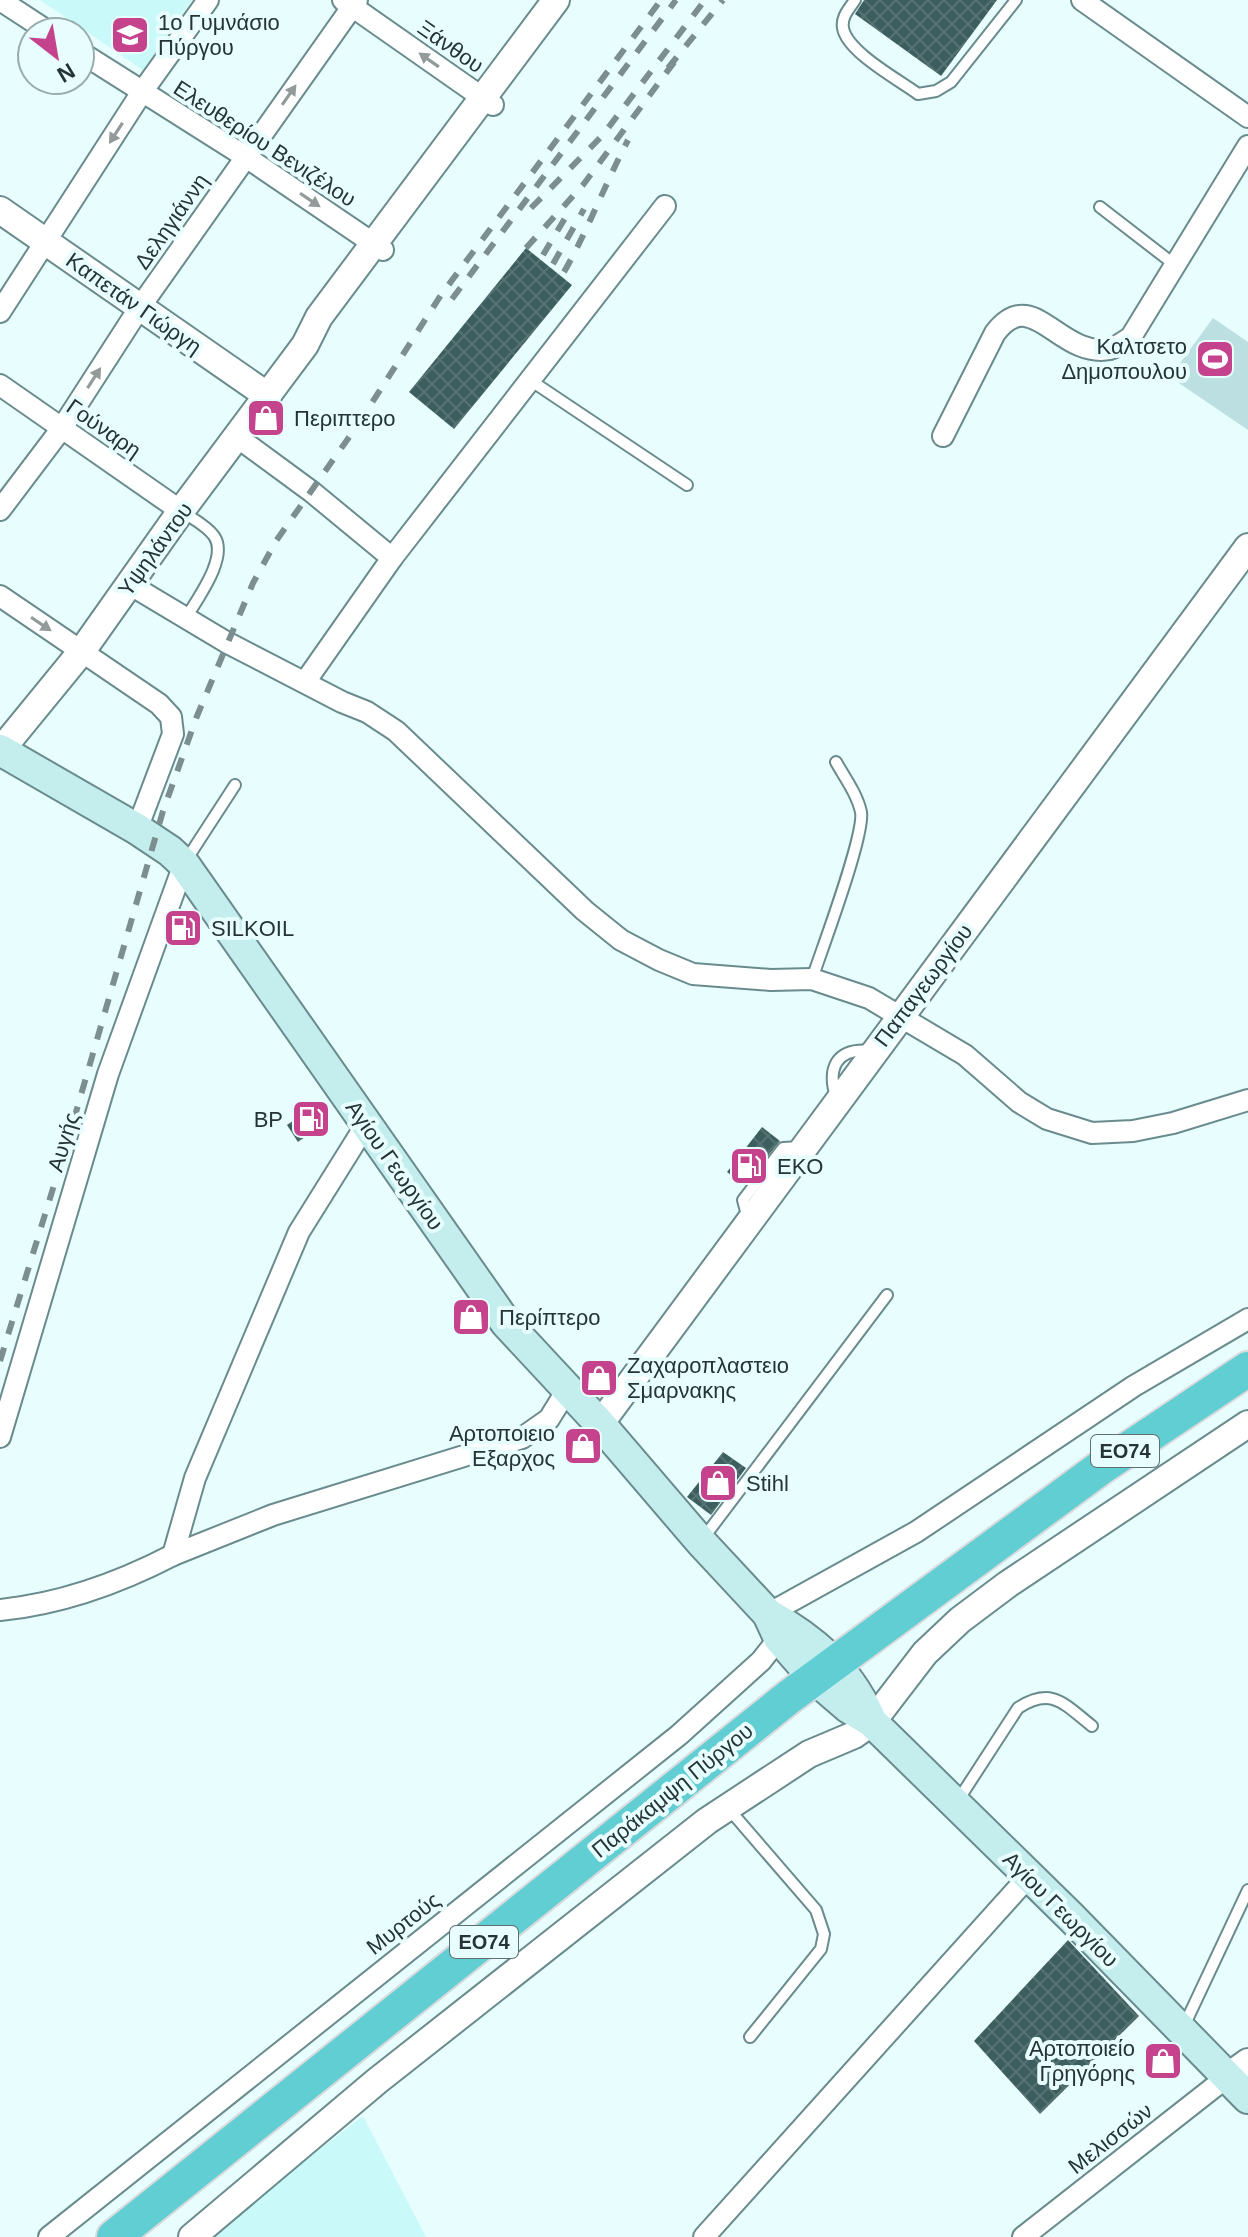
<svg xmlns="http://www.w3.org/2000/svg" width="1248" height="2237" viewBox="0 0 1248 2237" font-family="Helvetica,sans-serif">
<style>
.built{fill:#caf9fa}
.pitch{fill:#bce0e1}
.building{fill:url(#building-cross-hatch)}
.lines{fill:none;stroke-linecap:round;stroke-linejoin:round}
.service-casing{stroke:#6a8b8d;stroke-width:14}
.minor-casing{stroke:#6a8b8d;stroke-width:24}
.tertiary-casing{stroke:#6a8b8d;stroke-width:30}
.secondary-casing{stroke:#6a8b8d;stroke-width:34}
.trunk-casing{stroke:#d8dadb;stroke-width:38}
.service{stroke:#fff;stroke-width:10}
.minor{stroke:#fff;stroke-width:20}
.tertiary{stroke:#fff;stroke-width:26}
.secondary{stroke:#c4edee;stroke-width:30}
.trunk{stroke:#60ced2;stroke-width:34}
.rail{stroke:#7c8e8f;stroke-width:6;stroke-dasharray:14 14;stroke-linecap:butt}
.oneway{fill:#929a9a}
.labels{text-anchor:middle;stroke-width:8;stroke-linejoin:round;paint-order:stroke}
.shield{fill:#e7fdfe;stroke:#607071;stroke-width:2}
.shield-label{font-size:20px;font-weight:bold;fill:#263435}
.poi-label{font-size:22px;fill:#263435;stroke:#e7fdfe;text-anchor:start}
.street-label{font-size:22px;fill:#263435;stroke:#e7fdfe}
</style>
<defs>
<pattern id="building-cross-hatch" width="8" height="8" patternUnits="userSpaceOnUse" patternTransform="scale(2)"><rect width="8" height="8" fill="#3d5e5f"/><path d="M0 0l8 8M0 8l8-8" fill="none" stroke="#577273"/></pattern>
</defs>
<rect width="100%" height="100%" fill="#e7fdfe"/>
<!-- built -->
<g class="built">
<path d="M 40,0 L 192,0 L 143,70 Z"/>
<path d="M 363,2116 L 426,2237 L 207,2237 Z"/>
</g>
<!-- pitch -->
<path class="pitch" d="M 1213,318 L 1248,342 L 1248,430 L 1170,377 Z"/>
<!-- building -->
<g class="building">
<path d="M 864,0 L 997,0 L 941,76 L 855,14 Z"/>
<path d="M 526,248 L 572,285 L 454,429 L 409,392 Z"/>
<path d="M 313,1107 L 325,1123 L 298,1142 L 287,1125 Z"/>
<path d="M 762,1127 L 780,1141 L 744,1185 L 727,1172 Z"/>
<path d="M 723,1452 L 746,1468 L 711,1515 L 687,1497 Z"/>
<path d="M 1068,1940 L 1139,2016 L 1040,2114 L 974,2041 Z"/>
</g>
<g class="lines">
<!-- service casing -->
<g class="service-casing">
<g id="service">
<path d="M 855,0 C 849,9 841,17 843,28 C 847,52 899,80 918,94 L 936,91 L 951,82 L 1016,0"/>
<path d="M 1100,207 L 1175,265"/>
<path d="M 530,380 L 687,485"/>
<path d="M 183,512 C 193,519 207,526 214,536 C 229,557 197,599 186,618"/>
<path d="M 185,862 L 235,785"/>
<path d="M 812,979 C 822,949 865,835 861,812 C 857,794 845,778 836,762"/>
<path d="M 837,1100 C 826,1068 836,1047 872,1051"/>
<path d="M 748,1219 L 743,1200 L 783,1148 L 802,1147"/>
<path d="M 702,1540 L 887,1295"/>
<path d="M 957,1802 L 1018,1708 C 1052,1686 1064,1704 1092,1726"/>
<path d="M 728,1808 L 816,1910 L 824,1934 L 821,1949 L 750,2037"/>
<path d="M 1184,2026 L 1248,1890"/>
</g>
</g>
<!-- minor casing -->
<g class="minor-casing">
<g id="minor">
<path d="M 0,0 L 49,32"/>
<path d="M 343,0 L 493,105"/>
<path d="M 1082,0 L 1248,117"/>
<path d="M 80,52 L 246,157 L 383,250"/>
<path d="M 0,312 L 142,92 L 208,0"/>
<path d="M 0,385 L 181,511"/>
<path d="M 943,436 L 995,333 C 1033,283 1059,359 1110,349 C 1117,347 1125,341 1131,337 L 1248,146"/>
<path d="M 237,437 L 312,492 L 392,558 L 305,682"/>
<path d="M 0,510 L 62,428 L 140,307 L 357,0"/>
<path d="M 392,558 L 665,206"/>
<path d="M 129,584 L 226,642 L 342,702 L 367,712 L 396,731 L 585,911 L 621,940 L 659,960 L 693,974 L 771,980 L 812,979 L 869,998 L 965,1055 L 1019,1102 L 1047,1119 L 1092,1133 L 1133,1131 L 1173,1123 L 1248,1100"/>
<path d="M 0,596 L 159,704 L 171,717 L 173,734 L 137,829"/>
<path d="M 367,1123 L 299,1232 L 195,1478 L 173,1555 L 273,1515 L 522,1438 L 549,1419 L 567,1390"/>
<path d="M 0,1437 L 108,1074 L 184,864"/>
<path d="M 0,1610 C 61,1604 119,1583 173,1555"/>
<path d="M 768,1614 L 916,1532 L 1134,1386 L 1248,1319"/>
<path d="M 49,2237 L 679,1735 L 761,1661 L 779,1638"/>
<path d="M 704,2237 L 1029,1876"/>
<path d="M 1023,2237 L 1227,2077"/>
</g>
</g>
<!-- tertiary casing -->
<g class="tertiary-casing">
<g id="tertiary">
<path d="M 0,210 L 268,396"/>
<path d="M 1,750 L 82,651 L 181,511 L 305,345 L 319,317 L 556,0"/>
<path d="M 600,1424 L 1248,547"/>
<path d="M 1227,2077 L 1248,2062"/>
<path d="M 192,2237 L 377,2081 L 707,1821 L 809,1754 L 854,1735 L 872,1722 L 925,1653 L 960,1620 L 1008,1584 L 1248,1424"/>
</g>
</g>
<!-- secondary casing -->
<g class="secondary-casing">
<g id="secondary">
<path d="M 0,750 L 137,829 L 170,851 L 184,864 L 506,1323 L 600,1424 L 701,1542 L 768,1614 L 779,1638 L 814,1678 L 849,1708 L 872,1722 L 1071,1917 L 1248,2098"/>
<path d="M 768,1614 C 813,1639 847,1668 869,1716"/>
</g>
</g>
<!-- trunk casing -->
<g class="trunk-casing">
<path id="trunk" d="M 114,2237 L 789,1697 L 1103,1466 L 1248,1369"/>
</g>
<!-- service -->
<use href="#service" class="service"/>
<!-- minor -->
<use href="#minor" class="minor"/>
<!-- tertiary -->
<use href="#tertiary" class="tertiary"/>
<!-- secondary -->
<use href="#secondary" class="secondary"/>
<!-- trunk -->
<use href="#trunk" class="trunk"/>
<!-- rail -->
<g class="rail">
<path d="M 668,68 L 723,0"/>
<path d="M 531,208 L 602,136 L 705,0"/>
<path d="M 526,248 L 583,185 L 675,61"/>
<path d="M 543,255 L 568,213"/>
<path d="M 553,264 L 584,209"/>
<path d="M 564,272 C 588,230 605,184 628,140"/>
<path d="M 452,299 L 676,0"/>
<path d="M 0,1361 L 70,1133 L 163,811 L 197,716 L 253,583 L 276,541 L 359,423 L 441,295 L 661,0"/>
</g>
</g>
<!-- one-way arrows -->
<defs><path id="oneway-solid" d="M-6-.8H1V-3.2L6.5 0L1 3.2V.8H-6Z" transform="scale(2)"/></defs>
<g class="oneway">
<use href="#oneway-solid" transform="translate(429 60) rotate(-145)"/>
<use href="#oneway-solid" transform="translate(289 95) rotate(-55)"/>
<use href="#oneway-solid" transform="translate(116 133) rotate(123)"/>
<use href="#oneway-solid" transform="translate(310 200) rotate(34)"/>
<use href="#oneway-solid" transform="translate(94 378) rotate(-57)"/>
<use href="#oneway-solid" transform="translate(41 624) rotate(34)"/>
</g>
<!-- icons -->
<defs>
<g id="school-square" transform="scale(2)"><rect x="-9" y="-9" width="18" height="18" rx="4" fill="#c4438c" stroke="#e7fdfe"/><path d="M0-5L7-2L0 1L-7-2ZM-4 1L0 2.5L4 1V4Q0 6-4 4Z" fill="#fff"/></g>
<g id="stadium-square" transform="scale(2)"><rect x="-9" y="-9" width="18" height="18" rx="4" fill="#c4438c" stroke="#e7fdfe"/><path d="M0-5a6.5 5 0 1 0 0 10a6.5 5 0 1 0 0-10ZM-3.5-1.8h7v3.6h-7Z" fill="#fff"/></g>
<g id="shop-square" transform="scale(2)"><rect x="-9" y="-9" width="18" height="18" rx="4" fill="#c4438c" stroke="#e7fdfe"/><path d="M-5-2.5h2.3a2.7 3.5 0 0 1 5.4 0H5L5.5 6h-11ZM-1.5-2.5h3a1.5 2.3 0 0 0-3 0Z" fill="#fff"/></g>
<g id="fuel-square" transform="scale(2)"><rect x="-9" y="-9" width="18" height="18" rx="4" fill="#c4438c" stroke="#e7fdfe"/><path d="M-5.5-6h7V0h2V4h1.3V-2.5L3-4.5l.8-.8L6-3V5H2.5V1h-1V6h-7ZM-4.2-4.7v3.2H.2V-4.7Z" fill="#fff"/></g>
</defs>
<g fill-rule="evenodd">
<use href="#school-square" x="130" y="35"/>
<use href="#stadium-square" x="1215" y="359"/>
<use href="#shop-square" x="266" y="418"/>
<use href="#fuel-square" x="183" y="928"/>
<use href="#fuel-square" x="311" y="1119"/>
<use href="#fuel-square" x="749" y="1166"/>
<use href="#shop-square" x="471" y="1317"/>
<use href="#shop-square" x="599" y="1378"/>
<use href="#shop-square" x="583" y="1446"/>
<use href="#shop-square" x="718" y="1483"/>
<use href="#shop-square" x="1163" y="2061"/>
</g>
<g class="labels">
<!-- shield labels -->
<g class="shield">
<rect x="1091" y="1435" width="68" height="32" rx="6"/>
<rect x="450" y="1926" width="68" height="32" rx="6"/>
</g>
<g class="shield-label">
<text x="1125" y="1458">ΕΟ74</text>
<text x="484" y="1949">ΕΟ74</text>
</g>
<!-- poi labels -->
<g class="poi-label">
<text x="158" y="30">1ο Γυμνάσιο<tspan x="158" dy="25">Πύργου</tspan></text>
<text x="1187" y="354" text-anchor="end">Καλτσετο<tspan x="1187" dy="25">Δημοπουλου</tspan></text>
<text x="294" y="426">Περιπτερο</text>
<text x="211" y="936">SILKOIL</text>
<text x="283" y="1127" text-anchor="end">BP</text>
<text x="777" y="1174">EKO</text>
<text x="499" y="1325">Περίπτερο</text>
<text x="627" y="1373">Ζαχαροπλαστειο<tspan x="627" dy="25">Σμαρνακης</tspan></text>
<text x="555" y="1441" text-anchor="end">Αρτοποιειο<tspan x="555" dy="25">Εξαρχος</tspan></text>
<text x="746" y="1491">Stihl</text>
<text x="1135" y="2056" text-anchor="end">Αρτοποιείο<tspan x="1135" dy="25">Γρηγόρης</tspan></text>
</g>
<!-- street labels -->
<g class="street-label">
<text transform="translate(451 46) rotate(35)" y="8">Ξάνθου</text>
<text transform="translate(265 143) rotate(33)" y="8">Ελευθερίου Βενιζέλου</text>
<text transform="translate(171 221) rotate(-55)" y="8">Δεληγιάννη</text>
<text transform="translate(134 303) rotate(35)" y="8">Καπετάν Γιώργη</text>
<text transform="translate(104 428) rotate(35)" y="8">Γούναρη</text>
<text transform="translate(155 549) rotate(-54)" y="8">Υψηλάντου</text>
<text transform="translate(923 985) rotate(-53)" y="8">Παπαγεωργίου</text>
<text transform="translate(63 1142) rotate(-73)" y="8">Αυγής</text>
<text transform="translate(395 1165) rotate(55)" y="8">Αγίου Γεωργίου</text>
<text transform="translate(672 1790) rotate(-39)" y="8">Παράκαμψη Πύργου</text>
<text transform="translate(1061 1909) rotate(45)" y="8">Αγίου Γεωργίου</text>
<text transform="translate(403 1923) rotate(-38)" y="8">Μυρτούς</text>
<text transform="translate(1110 2138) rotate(-38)" y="8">Μελισσών</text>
</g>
</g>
<!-- north arrow -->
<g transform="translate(56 56) rotate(149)"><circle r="38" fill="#e7fdfe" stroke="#9aadae" stroke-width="2"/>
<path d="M0-6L14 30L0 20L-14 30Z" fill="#c4438c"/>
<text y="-12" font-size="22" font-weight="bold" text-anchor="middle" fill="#263435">N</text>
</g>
</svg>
